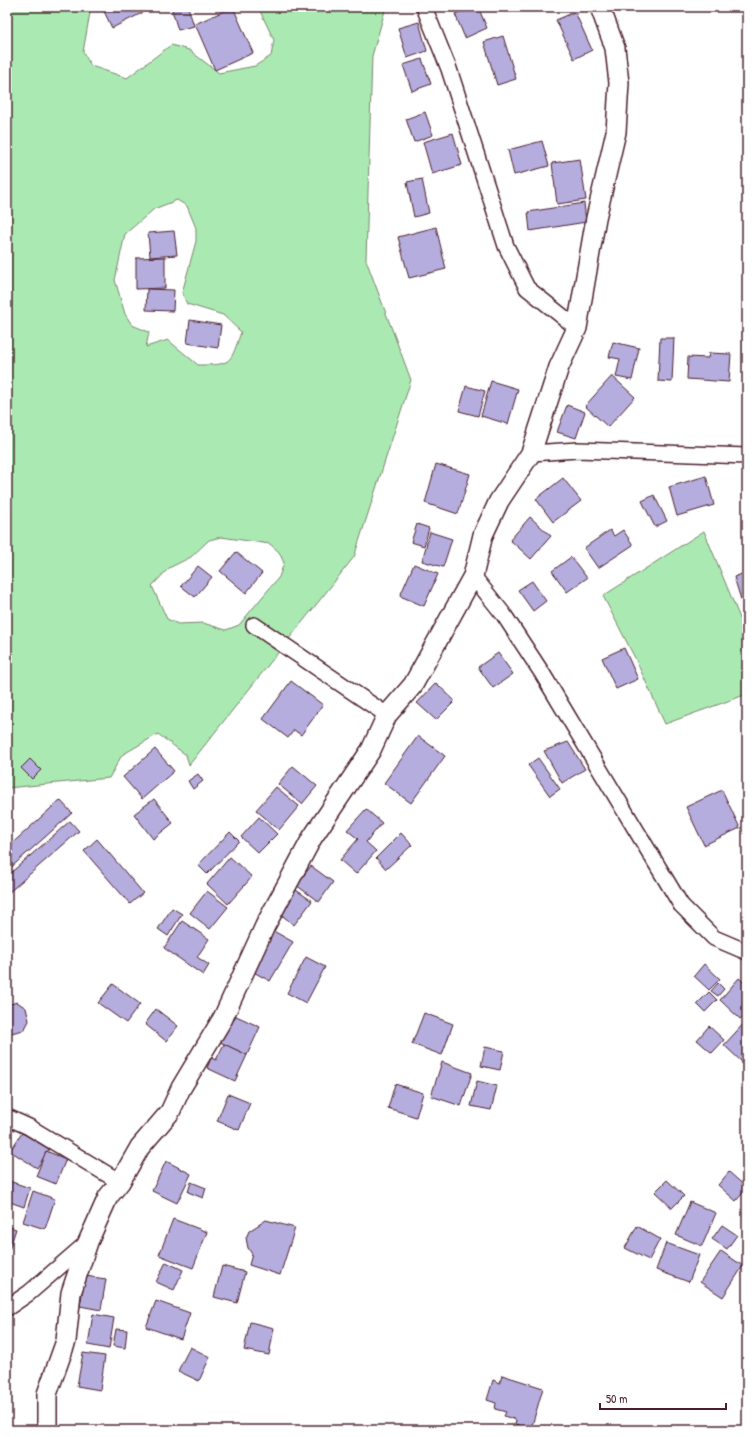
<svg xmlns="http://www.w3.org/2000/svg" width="754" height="1437" viewBox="0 0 754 1437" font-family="'Patrick Hand',sans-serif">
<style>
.green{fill:#aaeab2;stroke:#7a846e;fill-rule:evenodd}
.building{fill:#b5adde;stroke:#4a1f2b}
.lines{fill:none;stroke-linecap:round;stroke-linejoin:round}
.minor-casing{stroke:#4a1f2b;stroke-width:18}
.tertiary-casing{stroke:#4a1f2b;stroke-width:22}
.minor{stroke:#fff;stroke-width:15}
.tertiary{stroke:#fff;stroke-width:19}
</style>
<rect width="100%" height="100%" fill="#fff"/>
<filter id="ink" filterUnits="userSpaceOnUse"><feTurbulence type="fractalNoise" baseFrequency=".025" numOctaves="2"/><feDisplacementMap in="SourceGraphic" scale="8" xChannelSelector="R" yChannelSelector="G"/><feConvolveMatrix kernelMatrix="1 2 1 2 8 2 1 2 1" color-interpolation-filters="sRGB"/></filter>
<g filter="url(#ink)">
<!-- green -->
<g class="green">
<path d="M 7,7 L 91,7 L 83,52 L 91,66 L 127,78 L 171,45 L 189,50 L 219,73 L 255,66 L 271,56 L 274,40 L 258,7 L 386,7 L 372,56 L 366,260 L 411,380 L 354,557 L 189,765 L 186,755 L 158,734 L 122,755 L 109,778 L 7,788 ZM 177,200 L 187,206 L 196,228 L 196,241 L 182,293 L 187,304 L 223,315 L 241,332 C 230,364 232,365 198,365 L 168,340 L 146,347 L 149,332 L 132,325 L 125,314 L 115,280 L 125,234 L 154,209 ZM 221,537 L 270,544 L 279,552 L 284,563 L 279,577 L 239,625 L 226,630 L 203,623 L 178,624 L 167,619 L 152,586 L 169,568 L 191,557 L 209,540 Z"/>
<path d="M 704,531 L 744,628 L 747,628 L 747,694 L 665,724 L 635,658 L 603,596 Z"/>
</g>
<!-- building -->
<g class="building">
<path d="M 102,7 L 141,7 L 144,12 L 112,28 Z"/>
<path d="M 171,7 L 188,7 L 194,26 L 178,30 Z"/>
<path d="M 233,7 L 253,53 L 215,70 L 195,24 Z"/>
<path d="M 470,7 L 478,7 L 487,28 L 465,38 L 455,14 Z"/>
<path d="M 575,12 L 592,50 L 574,59 L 556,20 Z"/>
<path d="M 419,22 L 427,51 L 407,58 L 398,28 Z"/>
<path d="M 503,36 L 516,79 L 497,85 L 484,42 Z"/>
<path d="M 422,59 L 431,84 L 412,91 L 403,65 Z"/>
<path d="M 425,112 L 433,135 L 414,142 L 406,119 Z"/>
<path d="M 453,133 L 462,165 L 432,174 L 423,142 Z"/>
<path d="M 542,141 L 549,166 L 514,175 L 508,150 Z"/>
<path d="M 580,159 L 586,200 L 557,204 L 552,163 Z"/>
<path d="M 422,179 L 429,213 L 414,217 L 407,182 Z"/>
<path d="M 584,203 L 586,222 L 530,231 L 528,212 Z"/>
<path d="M 436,227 L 446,269 L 409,278 L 398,237 Z"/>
<path d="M 174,231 L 177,255 L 150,257 L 148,233 Z"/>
<path d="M 165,257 L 165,288 L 136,289 L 136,258 Z"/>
<path d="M 147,289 L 174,290 L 173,311 L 146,310 Z"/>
<path d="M 190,320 L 221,325 L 218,348 L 187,343 Z"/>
<path d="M 743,330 L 747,330 L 747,381 L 745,381 Z"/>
<path d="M 660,338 L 674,338 L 672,382 L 658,381 Z"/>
<path d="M 613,342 L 639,348 L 632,380 L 616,377 L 620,359 L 609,357 Z"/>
<path d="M 709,353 L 731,354 L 729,382 L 687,379 L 688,357 L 708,358 Z"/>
<path d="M 612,376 L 635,397 L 608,427 L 585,406 Z"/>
<path d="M 491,381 L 518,389 L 508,424 L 481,416 Z"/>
<path d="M 466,386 L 485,391 L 478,416 L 459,411 Z"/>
<path d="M 567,405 L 585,412 L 576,438 L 557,432 Z"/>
<path d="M 436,464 L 470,474 L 458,514 L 425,503 Z"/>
<path d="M 706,476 L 714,505 L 677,516 L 669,487 Z"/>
<path d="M 563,478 L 581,501 L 553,522 L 536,499 Z"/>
<path d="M 654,495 L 667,521 L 655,527 L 642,501 Z"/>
<path d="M 530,517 L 551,536 L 531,559 L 510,540 Z"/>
<path d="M 417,524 L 429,528 L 424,546 L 411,542 Z"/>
<path d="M 610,530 L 614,536 L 623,530 L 633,545 L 598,568 L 584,548 Z"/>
<path d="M 430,532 L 452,539 L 443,567 L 422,561 Z"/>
<path d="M 236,552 L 262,573 L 246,593 L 220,571 Z"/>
<path d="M 571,557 L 587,578 L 567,592 L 552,571 Z"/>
<path d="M 414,564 L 438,574 L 424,606 L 400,596 Z"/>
<path d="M 198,566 L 212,577 L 195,597 L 181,586 Z"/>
<path d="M 747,572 L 747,601 L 742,603 L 734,577 Z"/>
<path d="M 532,581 L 546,601 L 533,611 L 518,590 Z"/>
<path d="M 624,648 L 638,679 L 616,689 L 602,658 Z"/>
<path d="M 498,653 L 513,674 L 493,688 L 478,667 Z"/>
<path d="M 291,681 L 323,705 L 301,735 L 294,730 L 288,738 L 263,719 Z"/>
<path d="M 436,683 L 455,701 L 436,720 L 417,703 Z"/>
<path d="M 418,736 L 445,756 L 411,803 L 384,783 Z"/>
<path d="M 568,742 L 585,769 L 562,783 L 544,751 Z"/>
<path d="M 155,749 L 174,771 L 142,799 L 123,777 Z"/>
<path d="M 538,758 L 560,789 L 550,796 L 528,765 Z"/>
<path d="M 30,759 L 41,770 L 32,779 L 21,768 Z"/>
<path d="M 293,766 L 317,786 L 302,804 L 278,784 Z"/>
<path d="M 198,774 L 203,781 L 193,789 L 188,781 Z"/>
<path d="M 276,787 L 299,806 L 279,830 L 256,810 Z"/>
<path d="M 722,790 L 740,828 L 704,845 L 686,807 Z"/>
<path d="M 154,799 L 173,823 L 153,839 L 134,814 Z"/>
<path d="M 60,800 L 72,813 L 7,871 L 7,848 Z"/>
<path d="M 366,809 L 382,823 L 366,842 L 376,851 L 356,874 L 340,860 L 358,839 L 347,830 Z"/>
<path d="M 259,817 L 277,834 L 258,853 L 241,837 Z"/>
<path d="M 70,821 L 79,831 L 7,894 L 7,876 Z"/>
<path d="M 230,832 L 239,841 L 207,874 L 198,865 Z"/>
<path d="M 401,833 L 412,845 L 386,869 L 376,858 Z"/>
<path d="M 97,839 L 143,893 L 130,904 L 84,851 Z"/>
<path d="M 230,857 L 252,877 L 228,904 L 207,884 Z"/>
<path d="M 311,866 L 333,882 L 319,902 L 296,885 Z"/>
<path d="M 296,890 L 312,901 L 294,925 L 279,913 Z"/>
<path d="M 207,891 L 228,907 L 210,929 L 190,913 Z"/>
<path d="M 172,908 L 182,914 L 168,936 L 158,929 Z"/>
<path d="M 182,921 L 209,939 L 197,957 L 209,965 L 203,975 L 164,948 Z"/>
<path d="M 270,929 L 293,942 L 270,981 L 248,969 Z"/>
<path d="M 306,957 L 325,967 L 306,1003 L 287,993 Z"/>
<path d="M 704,964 L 720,979 L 709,990 L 694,976 Z"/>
<path d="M 739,978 L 747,985 L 747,1012 L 740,1019 L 720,1000 Z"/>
<path d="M 718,983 L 724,989 L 718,996 L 711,991 Z"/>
<path d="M 113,984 L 140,1004 L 126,1023 L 98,1003 Z"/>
<path d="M 709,992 L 717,1000 L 705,1012 L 697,1004 Z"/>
<path d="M 17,1002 L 26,1008 L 29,1021 L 24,1030 L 11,1033 L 7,1031 L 7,1005 Z"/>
<path d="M 156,1009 L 178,1026 L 166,1041 L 145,1024 Z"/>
<path d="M 424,1013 L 453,1024 L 442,1055 L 412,1044 Z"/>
<path d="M 232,1014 L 260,1027 L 247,1055 L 220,1042 Z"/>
<path d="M 747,1020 L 747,1061 L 744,1064 L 724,1045 Z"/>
<path d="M 709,1026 L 724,1040 L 712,1053 L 697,1040 Z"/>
<path d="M 224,1044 L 247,1055 L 235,1081 L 207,1068 L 211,1058 L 216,1060 Z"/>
<path d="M 485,1047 L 504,1051 L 500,1070 L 481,1066 Z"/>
<path d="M 442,1062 L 472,1073 L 461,1106 L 431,1096 Z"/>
<path d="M 477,1081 L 497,1086 L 491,1110 L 471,1106 Z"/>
<path d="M 395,1084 L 423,1093 L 416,1117 L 388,1108 Z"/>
<path d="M 228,1094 L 250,1103 L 239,1130 L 217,1121 Z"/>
<path d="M 22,1133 L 49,1149 L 37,1168 L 10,1151 Z"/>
<path d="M 46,1151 L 66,1159 L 56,1184 L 36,1176 Z"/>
<path d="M 166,1161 L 191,1174 L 177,1203 L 152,1191 Z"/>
<path d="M 729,1172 L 747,1188 L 736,1201 L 718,1185 Z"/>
<path d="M 667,1180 L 684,1196 L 672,1208 L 655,1192 Z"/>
<path d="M 9,1181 L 30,1188 L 24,1207 L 7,1201 L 7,1187 Z"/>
<path d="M 191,1182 L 206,1188 L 203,1198 L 188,1192 Z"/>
<path d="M 33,1191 L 55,1199 L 45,1229 L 23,1222 Z"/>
<path d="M 690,1202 L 716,1213 L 702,1246 L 676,1235 Z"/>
<path d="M 173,1219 L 207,1232 L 193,1268 L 159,1255 Z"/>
<path d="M 266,1220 L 295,1228 L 280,1275 L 249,1265 L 252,1254 L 248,1248 L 246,1238 L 249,1231 Z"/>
<path d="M 722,1225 L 737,1235 L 727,1249 L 712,1239 Z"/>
<path d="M 7,1226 L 16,1229 L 9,1250 L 7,1249 Z"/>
<path d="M 637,1226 L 660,1239 L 649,1260 L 625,1248 Z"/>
<path d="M 666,1243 L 699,1255 L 689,1282 L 656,1270 Z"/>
<path d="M 721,1251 L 743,1266 L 723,1297 L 700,1282 Z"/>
<path d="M 166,1262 L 183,1270 L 174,1290 L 156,1282 Z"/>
<path d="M 222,1266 L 245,1272 L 237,1303 L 214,1297 Z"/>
<path d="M 85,1276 L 106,1279 L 101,1310 L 80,1306 Z"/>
<path d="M 156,1301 L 190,1313 L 181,1339 L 146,1327 Z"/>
<path d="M 93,1314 L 114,1318 L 109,1349 L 88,1345 Z"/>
<path d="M 250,1322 L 274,1328 L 269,1355 L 244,1350 Z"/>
<path d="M 116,1329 L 127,1330 L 125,1348 L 113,1346 Z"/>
<path d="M 190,1347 L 210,1357 L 199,1381 L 178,1371 Z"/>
<path d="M 83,1353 L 105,1356 L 100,1390 L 77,1386 Z"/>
<path d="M 502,1375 L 543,1388 L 531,1429 L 515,1424 L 516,1420 L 504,1416 L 506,1412 L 495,1409 L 496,1403 L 487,1400 L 493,1380 L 500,1383 Z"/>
<rect x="637" y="1426" width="14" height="4"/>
</g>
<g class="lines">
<!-- minor casing -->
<g class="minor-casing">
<g id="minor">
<path d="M 424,7 L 449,69 L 506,246 L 527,288 L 577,328"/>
<path d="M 531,453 L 578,450 L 747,456"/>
<path d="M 473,576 L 504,615 L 542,673 L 681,905 L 714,938 L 747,952"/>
<path d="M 254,625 L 387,715"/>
<path d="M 7,1117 L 29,1127 L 120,1182"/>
<path d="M 7,1308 L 29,1293 L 88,1242"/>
</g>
</g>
<!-- tertiary casing -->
<g class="tertiary-casing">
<path id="tertiary" d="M 47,1430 L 47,1394 L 66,1341 L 71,1293 L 88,1242 L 108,1197 L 120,1182 L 140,1147 L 170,1112 L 181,1088 L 223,1018 L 265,926 L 312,838 L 371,750 L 387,715 L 413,685 L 473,576 L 483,535 L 499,501 L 531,453 L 559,367 L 577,328 L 596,218 L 616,132 L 619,83 L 615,48 L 600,7"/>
</g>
<!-- minor -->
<use href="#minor" class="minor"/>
<!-- tertiary -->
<use href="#tertiary" class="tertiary"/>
</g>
</g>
<!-- margin -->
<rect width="754" height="1437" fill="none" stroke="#fff" stroke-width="24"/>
<rect x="12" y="12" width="730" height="1413" fill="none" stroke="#4a1f2b" stroke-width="1.5" filter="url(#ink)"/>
<!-- scale -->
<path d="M600 1403v6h126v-6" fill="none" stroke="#4a1f2b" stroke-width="2"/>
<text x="606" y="1403" font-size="12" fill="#4a1f2b" stroke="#ffffff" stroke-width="3" paint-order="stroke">50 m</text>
</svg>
